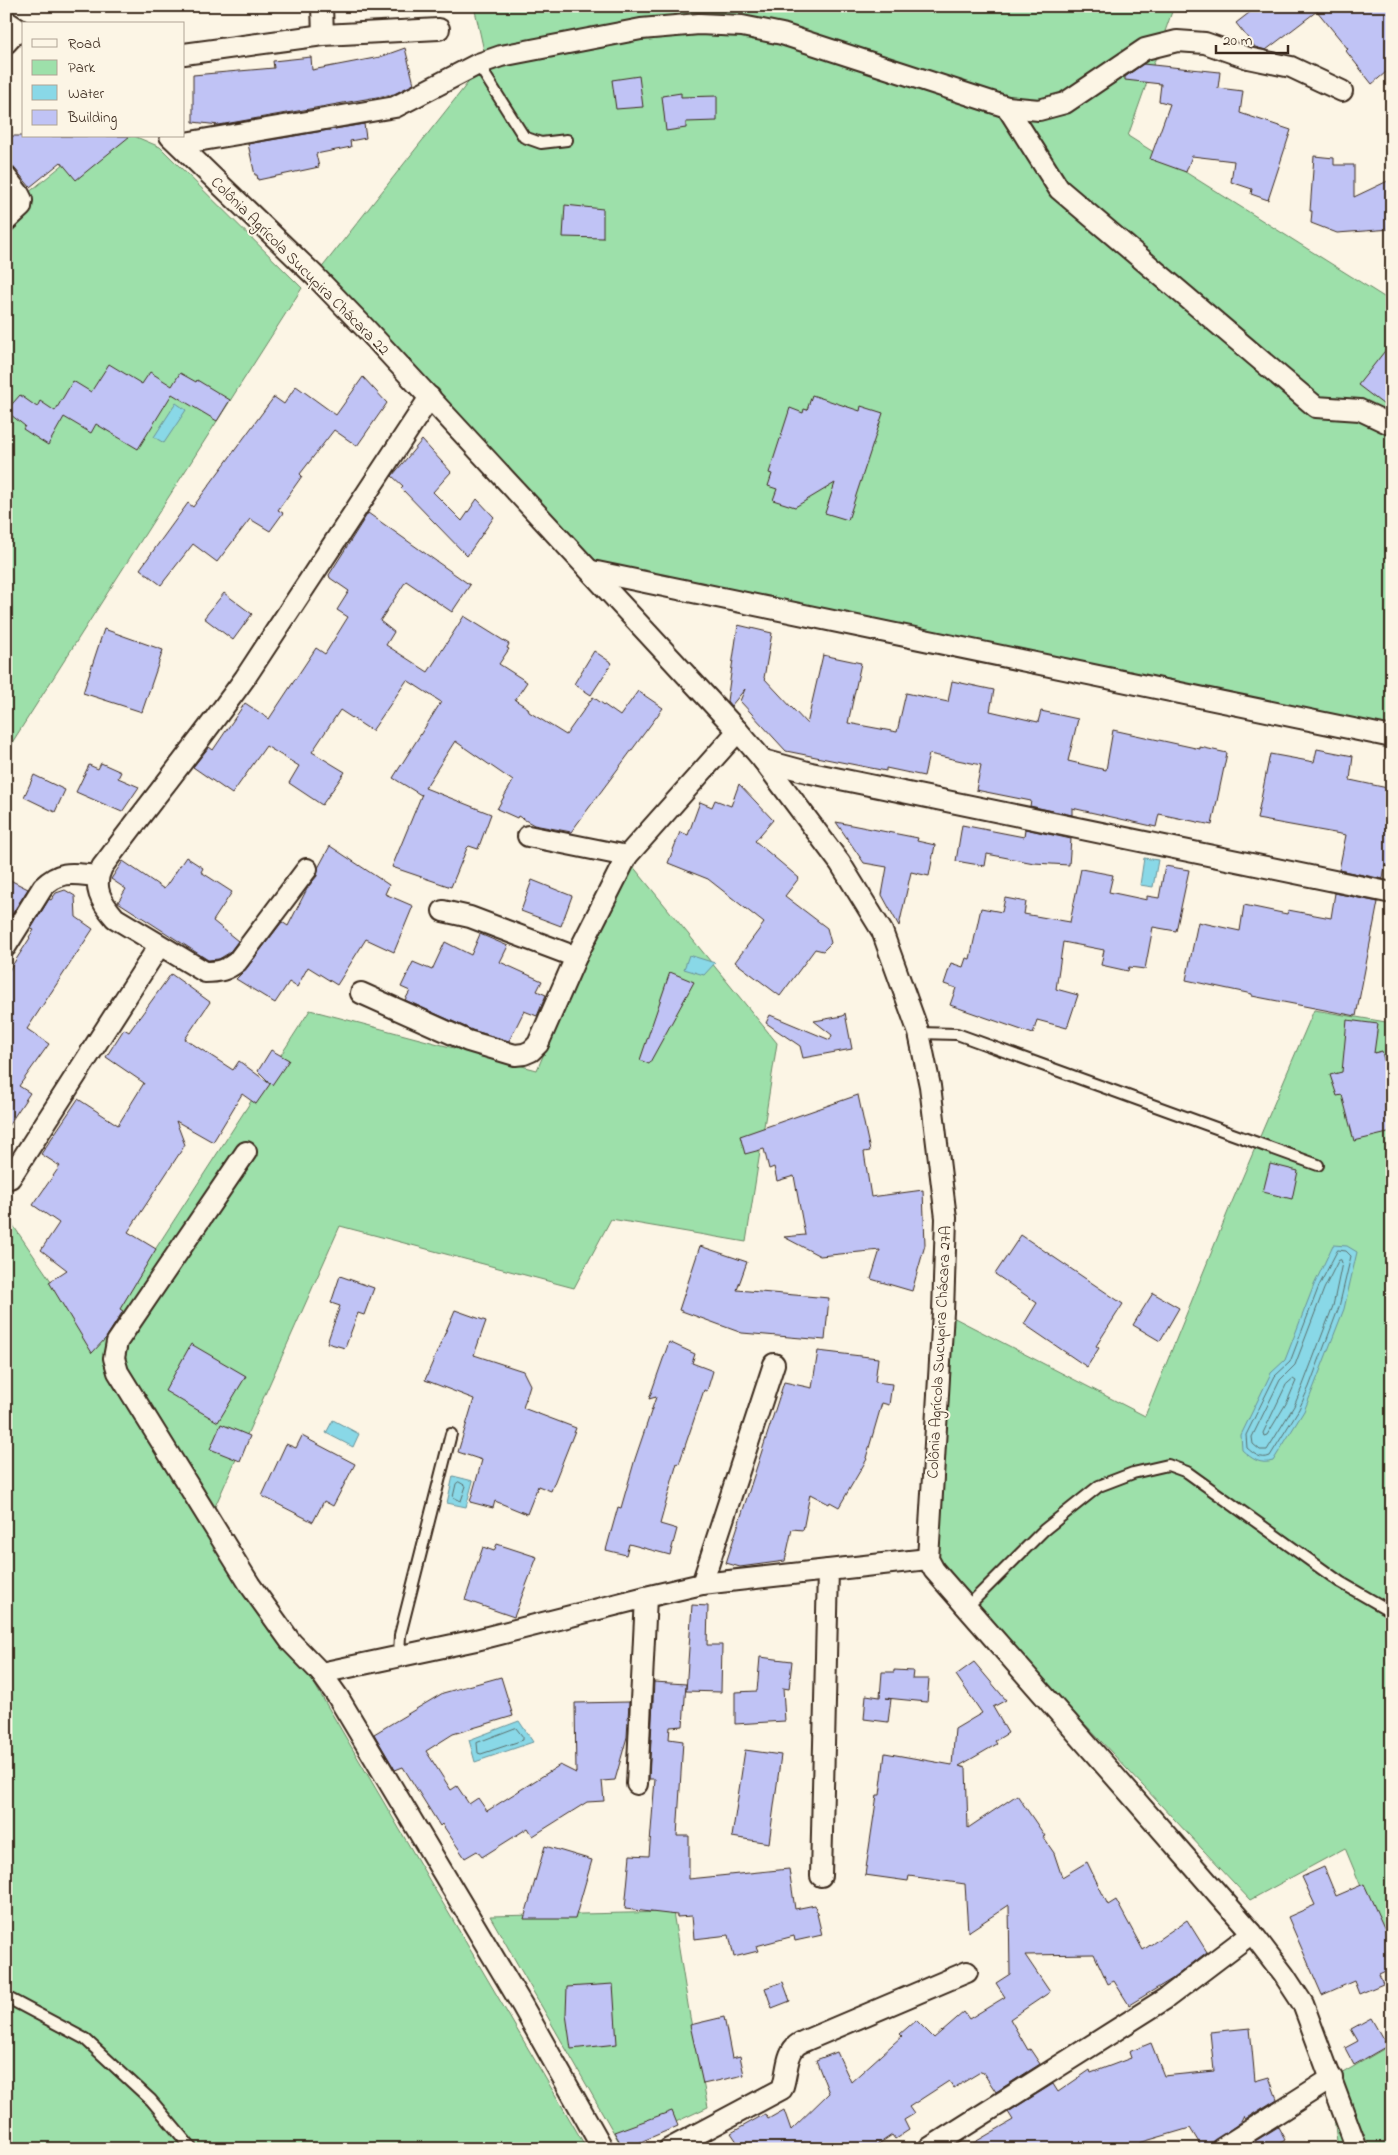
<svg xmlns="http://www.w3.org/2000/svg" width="1398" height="2155" viewBox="0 0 1398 2155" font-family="'Indie Flower',sans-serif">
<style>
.green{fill:#9de0aa;stroke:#6c8564}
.water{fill:#89d8e7;stroke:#6a9297}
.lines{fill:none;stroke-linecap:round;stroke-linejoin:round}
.shore{stroke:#5a706e;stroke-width:1}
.building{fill:#c0c3f5;stroke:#3b2a1e}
.lane-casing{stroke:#3b2a1e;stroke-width:14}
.street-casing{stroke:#3b2a1e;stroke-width:24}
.lane{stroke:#fcf5e5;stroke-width:10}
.street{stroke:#fcf5e5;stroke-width:20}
.labels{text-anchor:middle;stroke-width:4;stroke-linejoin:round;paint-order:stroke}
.street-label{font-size:16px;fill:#3b2a1e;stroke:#fcf5e5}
</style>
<rect width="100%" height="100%" fill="#fcf5e5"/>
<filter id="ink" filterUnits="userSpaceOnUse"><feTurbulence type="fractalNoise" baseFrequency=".02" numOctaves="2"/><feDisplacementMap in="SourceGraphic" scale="10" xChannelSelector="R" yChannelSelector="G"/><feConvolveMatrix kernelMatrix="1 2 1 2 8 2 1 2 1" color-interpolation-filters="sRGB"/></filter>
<g filter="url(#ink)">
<!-- green -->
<g class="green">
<path d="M 474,6 L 1174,6 L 1128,136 L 1392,302 L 1392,733 L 602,573 L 320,270 L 486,60 Z"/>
<path d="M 98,136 L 134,136 L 160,147 L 302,288 L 6,752 L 6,211 Z"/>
<path d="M 627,859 L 777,1043 L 746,1242 L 611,1219 L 574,1288 L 340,1226 L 213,1511 L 587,2149 L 6,2149 L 6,1215 L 94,1344 L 310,1010 L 537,1070 Z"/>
<path d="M 1314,1010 L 1392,1023 L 1392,1961 L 1345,1848 L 1250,1900 L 930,1559 L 945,1313 L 1145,1416 L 1229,1209 Z"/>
<path d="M 673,1912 L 690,2017 L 708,2107 L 622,2147 L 490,1916 Z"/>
<path d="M 1392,2044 L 1392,2149 L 1338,2149 L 1329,2081 Z"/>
</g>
<!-- water -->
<g class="water">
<path d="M 176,403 L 186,410 L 164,443 L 154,437 Z"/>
<path d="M 1144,858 L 1158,860 L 1153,887 L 1140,885 Z"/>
<path d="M 689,955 L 715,963 L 704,975 L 684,969 Z"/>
<path d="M 1333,1245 L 1347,1246 L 1357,1252 L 1344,1309 L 1313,1389 L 1304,1411 L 1273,1461 C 1260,1465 1252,1459 1242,1450 L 1241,1435 L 1271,1373 L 1285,1360 L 1314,1285 Z"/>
<path d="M 333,1420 L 359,1434 L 353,1447 L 326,1433 Z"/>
<path d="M 453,1476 L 473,1481 L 466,1507 L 447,1503 Z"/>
<path d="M 519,1721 L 533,1742 L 475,1762 L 469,1740 Z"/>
</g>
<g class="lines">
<!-- shore -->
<g class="shore">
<path d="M 1338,1250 L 1346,1251 L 1351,1256 L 1339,1307 L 1309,1387 L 1299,1409 L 1270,1456 C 1261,1460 1254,1454 1247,1448 L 1246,1435 L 1275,1376 L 1290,1362 L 1319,1286 Z"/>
<path d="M 1341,1260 L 1342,1263 L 1333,1306 L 1303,1385 L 1294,1406 L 1267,1450 L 1260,1450 L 1253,1444 L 1252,1437 L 1280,1380 L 1295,1365 L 1324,1289 L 1338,1261 Z"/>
<path d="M 1293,1379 L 1296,1381 L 1287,1402 L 1267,1435 L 1264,1436 L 1263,1433 L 1286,1385 Z"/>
<path d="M 459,1482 L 466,1486 L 461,1501 L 453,1497 L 456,1484 Z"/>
<path d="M 516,1728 L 523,1737 L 523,1740 L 481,1754 L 478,1753 L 477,1743 Z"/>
</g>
</g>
<!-- building -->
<g class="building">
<path d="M 1258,6 L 1392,6 L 1392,67 L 1372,84 L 1346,51 L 1348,49 L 1317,11 L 1266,50 L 1255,47 L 1236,23 Z"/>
<path d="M 405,48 L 414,84 L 394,94 L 219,125 L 193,122 L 193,75 L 274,68 L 273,61 L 311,57 L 312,70 L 380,57 Z"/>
<path d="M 1143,64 L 1220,72 L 1218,88 L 1243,91 L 1240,113 L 1291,130 L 1268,200 L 1251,194 L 1252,189 L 1231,182 L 1234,161 L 1192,156 L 1186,172 L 1150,159 L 1170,104 L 1159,101 L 1161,84 L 1125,80 L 1125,77 Z"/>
<path d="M 639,76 L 643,107 L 616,109 L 612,80 Z"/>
<path d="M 681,93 L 681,97 L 717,96 L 717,121 L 686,122 L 686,128 L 666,131 L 662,96 Z"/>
<path d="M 364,124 L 366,138 L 350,141 L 351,147 L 316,154 L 319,167 L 258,180 L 257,175 L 255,175 L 248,144 Z"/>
<path d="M 6,136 L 130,136 L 76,180 L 61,162 L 30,187 L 6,158 Z"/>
<path d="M 1314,156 L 1334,158 L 1334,165 L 1354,165 L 1354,197 L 1392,179 L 1392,229 L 1337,233 L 1311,223 L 1312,211 L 1310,211 Z"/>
<path d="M 565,205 L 603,209 L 603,238 L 563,237 Z"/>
<path d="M 1392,342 L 1392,411 L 1358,385 Z"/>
<path d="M 109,364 L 142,384 L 150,372 L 172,386 L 180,373 L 196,382 L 197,380 L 230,400 L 217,421 L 172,394 L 138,449 L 96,424 L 91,433 L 64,417 L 48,445 L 23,429 L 25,426 L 6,411 L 20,395 L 37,407 L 40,401 L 55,411 L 73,381 L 91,392 Z"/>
<path d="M 363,377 L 387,403 L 357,446 L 334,430 L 300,474 L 302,476 L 278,510 L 283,513 L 270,531 L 250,519 L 217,562 L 193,544 L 161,585 L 140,569 L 188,503 L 193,507 L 274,397 L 284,404 L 296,386 L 336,415 Z"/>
<path d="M 812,395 L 860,411 L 861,406 L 883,413 L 848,520 L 825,513 L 835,483 L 795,507 L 773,500 L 777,489 L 768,486 L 772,474 L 769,473 L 790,408 L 803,413 L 804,409 L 807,410 Z"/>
<path d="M 422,440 L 451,472 L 433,492 L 462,521 L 477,499 L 494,517 L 467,556 L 401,488 L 403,486 L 392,476 Z"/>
<path d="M 368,513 L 470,585 L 452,612 L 406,581 L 380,621 L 394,632 L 386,645 L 428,672 L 464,616 L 509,644 L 507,648 L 509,649 L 499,664 L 527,682 L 515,700 L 528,708 L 529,712 L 566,735 L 593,697 L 620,716 L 638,691 L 663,708 L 571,832 L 534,825 L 518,816 L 517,818 L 497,809 L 513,781 L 455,741 L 425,788 L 491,814 L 478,849 L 469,846 L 467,848 L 451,887 L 392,867 L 422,794 L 421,795 L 393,778 L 441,702 L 407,680 L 372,731 L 340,710 L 312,752 L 345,772 L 322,805 L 289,783 L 299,766 L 266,746 L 232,794 L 193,767 L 209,747 L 213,750 L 245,703 L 269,719 L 316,648 L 325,654 L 348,617 L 337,610 L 349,591 L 330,578 L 329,575 Z"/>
<path d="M 224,593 L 252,614 L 233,640 L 204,618 Z"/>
<path d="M 738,625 L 772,633 L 764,678 L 807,724 L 823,655 L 861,663 L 848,723 L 897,732 L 906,693 L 948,702 L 952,681 L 994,690 L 990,711 L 1038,722 L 1041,711 L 1078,719 L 1068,761 L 1106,770 L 1113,730 L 1200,749 L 1200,747 L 1227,753 L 1212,825 L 1159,814 L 1156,827 L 1072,808 L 1072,815 L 1030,806 L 1031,801 L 976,790 L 981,765 L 929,754 L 924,776 L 886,768 L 886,771 L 786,751 L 740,701 L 745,689 L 731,706 L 727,701 Z"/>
<path d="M 104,629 L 163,650 L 142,712 L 83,693 Z"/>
<path d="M 594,651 L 612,663 L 591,695 L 574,684 Z"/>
<path d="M 1317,749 L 1353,756 L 1350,780 L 1392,789 L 1392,867 L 1385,866 L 1383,879 L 1339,870 L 1346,835 L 1257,819 L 1270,754 L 1314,762 Z"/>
<path d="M 101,763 L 121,772 L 118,778 L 139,787 L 122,812 L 76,792 L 89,765 L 98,769 Z"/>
<path d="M 34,775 L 65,790 L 55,812 L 24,797 Z"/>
<path d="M 739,784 L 773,820 L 755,841 L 799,878 L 785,896 L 827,928 L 831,943 L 823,951 L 815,949 L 780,996 L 735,962 L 764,923 L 708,879 L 668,863 L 680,832 L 688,835 L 700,802 L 712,807 L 715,800 L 731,806 Z"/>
<path d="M 836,822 L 918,838 L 917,841 L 935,845 L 929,876 L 911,872 L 899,926 L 882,895 L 887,867 L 864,863 Z"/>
<path d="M 962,825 L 1024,837 L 1025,829 L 1071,839 L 1069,865 L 1034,863 L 987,854 L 985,866 L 956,861 Z"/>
<path d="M 330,846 L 389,885 L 385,894 L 413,906 L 394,952 L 366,939 L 337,985 L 308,967 L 297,987 L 289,982 L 275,1003 L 236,979 L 246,969 L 282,922 L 288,926 L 308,887 L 317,876 L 318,868 Z"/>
<path d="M 186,857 L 203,868 L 201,872 L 232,892 L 213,921 L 238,941 L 229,953 L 219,959 L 208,960 L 118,902 L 126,889 L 111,879 L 123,861 L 164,889 Z"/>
<path d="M 1165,866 L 1189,870 L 1176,931 L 1153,927 L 1145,969 L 1129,967 L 1128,971 L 1101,965 L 1104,950 L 1063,942 L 1056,989 L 1078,995 L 1067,1028 L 1037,1020 L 1033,1034 L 950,1005 L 956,988 L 944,984 L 951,963 L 963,967 L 966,958 L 970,959 L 981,908 L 1002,912 L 1005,898 L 1026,902 L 1024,914 L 1070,922 L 1081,869 L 1113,875 L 1109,892 L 1147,900 L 1147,896 L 1159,898 Z"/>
<path d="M 6,878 L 28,889 L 9,919 L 6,917 Z"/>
<path d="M 532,880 L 572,896 L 561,926 L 521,911 Z"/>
<path d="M 65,890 L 75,896 L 76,917 L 93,929 L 27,1029 L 49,1044 L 19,1086 L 30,1093 L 6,1129 L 6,975 L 30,938 L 29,937 L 34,930 L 31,929 L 49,899 L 51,900 L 56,893 Z"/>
<path d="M 1335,893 L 1378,902 L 1356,1016 L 1252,996 L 1252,994 L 1186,980 L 1198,922 L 1240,931 L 1244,905 L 1287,914 L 1288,910 L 1331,918 Z"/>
<path d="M 480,934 L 508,946 L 500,962 L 542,981 L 537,991 L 546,995 L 537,1016 L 524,1011 L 509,1041 L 472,1030 L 405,1000 L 410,991 L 401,987 L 413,962 L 432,970 L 445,942 L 471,955 Z"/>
<path d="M 670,972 L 694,982 L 649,1064 L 640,1060 Z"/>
<path d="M 171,974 L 210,1002 L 185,1039 L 233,1070 L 239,1061 L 270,1084 L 256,1104 L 242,1094 L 213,1142 L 176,1121 L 185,1145 L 128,1232 L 156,1249 L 120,1309 L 123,1311 L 106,1338 L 92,1353 L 49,1282 L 67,1270 L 41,1250 L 59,1223 L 33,1205 L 60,1166 L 41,1154 L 78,1099 L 118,1125 L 144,1083 L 106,1057 L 124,1029 L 129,1032 Z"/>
<path d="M 845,1013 L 852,1049 L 803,1058 L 800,1046 L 766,1023 L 770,1015 L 830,1040 L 832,1035 L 814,1021 L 843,1016 Z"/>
<path d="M 1347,1020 L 1378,1024 L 1374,1053 L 1382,1051 L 1392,1096 L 1392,1132 L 1354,1141 L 1342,1095 L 1337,1096 L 1330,1075 L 1342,1072 Z"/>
<path d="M 271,1050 L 289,1060 L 272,1085 L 258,1071 Z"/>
<path d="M 858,1095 L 870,1151 L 864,1152 L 871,1197 L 923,1190 L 925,1245 L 912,1291 L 871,1279 L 880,1250 L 820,1256 L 784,1237 L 805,1235 L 794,1176 L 777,1181 L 774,1167 L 769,1169 L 764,1149 L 745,1154 L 740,1136 Z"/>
<path d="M 1270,1164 L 1298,1171 L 1292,1199 L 1263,1192 Z"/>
<path d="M 1021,1235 L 1123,1304 L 1096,1346 L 1099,1348 L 1087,1367 L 1024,1324 L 1037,1303 L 995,1274 Z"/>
<path d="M 700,1246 L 747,1262 L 737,1290 L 829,1298 L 825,1340 L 742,1333 L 679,1310 Z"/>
<path d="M 340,1276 L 374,1288 L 364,1315 L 358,1313 L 345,1348 L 327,1343 L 340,1306 L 331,1303 Z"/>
<path d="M 1153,1293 L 1179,1308 L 1160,1341 L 1133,1325 Z"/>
<path d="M 455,1310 L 486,1321 L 474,1355 L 523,1371 L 530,1385 L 523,1408 L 576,1428 L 551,1491 L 538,1486 L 527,1514 L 495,1501 L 493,1508 L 470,1502 L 482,1460 L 458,1452 L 474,1399 L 425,1380 Z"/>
<path d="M 669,1342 L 695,1354 L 692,1363 L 713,1371 L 707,1391 L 704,1390 L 679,1464 L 677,1463 L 660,1524 L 677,1529 L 670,1555 L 629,1544 L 626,1555 L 606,1550 L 618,1507 L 621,1508 L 635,1459 L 656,1397 L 649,1399 Z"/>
<path d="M 191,1344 L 246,1376 L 218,1422 L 165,1391 Z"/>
<path d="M 818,1351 L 878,1358 L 875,1382 L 892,1384 L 889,1405 L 882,1403 L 866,1458 L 867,1459 L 839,1507 L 830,1502 L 829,1504 L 810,1494 L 803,1530 L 792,1529 L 785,1561 L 740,1567 L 726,1563 L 784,1382 L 812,1388 Z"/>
<path d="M 221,1424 L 250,1436 L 240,1461 L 210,1449 Z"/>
<path d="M 302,1436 L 355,1464 L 333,1506 L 324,1501 L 313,1522 L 262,1496 L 286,1444 L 296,1448 Z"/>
<path d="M 497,1544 L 537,1557 L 514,1617 L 465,1600 L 483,1547 L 494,1551 Z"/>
<path d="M 692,1605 L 708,1606 L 707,1645 L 722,1645 L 721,1692 L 686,1691 Z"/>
<path d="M 760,1657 L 792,1661 L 789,1689 L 783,1688 L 785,1721 L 735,1724 L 735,1692 L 757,1691 Z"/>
<path d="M 974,1662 L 1006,1700 L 993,1707 L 1008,1733 L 995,1741 L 997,1744 L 959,1766 L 966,1768 L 968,1828 L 1017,1795 L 1045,1836 L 1043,1837 L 1054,1853 L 1062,1877 L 1087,1862 L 1108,1905 L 1116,1900 L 1143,1950 L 1187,1920 L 1207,1952 L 1172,1979 L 1129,2005 L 1114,1981 L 1108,1984 L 1094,1954 L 1025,1955 L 1050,1992 L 1010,2019 L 1028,2050 L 1030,2049 L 1040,2064 L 996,2092 L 982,2071 L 954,2088 L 949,2081 L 909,2107 L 914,2114 L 904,2120 L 909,2130 L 895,2139 L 892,2135 L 871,2149 L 742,2149 L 731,2133 L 765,2114 L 768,2119 L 784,2110 L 791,2130 L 829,2093 L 816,2060 L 837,2052 L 851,2082 L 902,2036 L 900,2034 L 916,2020 L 934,2038 L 964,2012 L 969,2019 L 1005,1997 L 996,1983 L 1010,1974 L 1009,1905 L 968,1932 L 965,1884 L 909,1876 L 908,1881 L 865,1875 L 877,1795 L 880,1795 L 885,1753 L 952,1765 L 955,1729 L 982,1713 L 956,1675 Z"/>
<path d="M 894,1670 L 913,1671 L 912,1679 L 929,1679 L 927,1702 L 886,1698 L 891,1699 L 888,1722 L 864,1719 L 866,1695 L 880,1697 L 882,1672 L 894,1672 Z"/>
<path d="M 501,1677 L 513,1716 L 453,1734 L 426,1751 L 451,1790 L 457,1786 L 469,1804 L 478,1798 L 487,1811 L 560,1765 L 576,1773 L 575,1703 L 629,1702 L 627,1737 L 615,1780 L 602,1781 L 604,1801 L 587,1802 L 533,1836 L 528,1828 L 482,1857 L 477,1851 L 465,1858 L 442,1824 L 440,1826 L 403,1767 L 395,1770 L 374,1734 L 443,1693 Z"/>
<path d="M 654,1682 L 686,1684 L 683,1726 L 670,1727 L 669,1739 L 683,1741 L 677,1836 L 689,1836 L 689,1879 L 789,1869 L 795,1909 L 815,1905 L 822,1935 L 795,1941 L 794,1936 L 756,1946 L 758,1951 L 734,1957 L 729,1935 L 694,1939 L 692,1916 L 677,1917 L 677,1915 L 625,1909 L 630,1855 L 649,1856 L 655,1779 L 649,1779 Z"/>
<path d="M 745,1750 L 781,1755 L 769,1843 L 732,1837 Z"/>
<path d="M 545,1846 L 592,1860 L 575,1919 L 524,1919 Z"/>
<path d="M 1324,1867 L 1336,1896 L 1364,1884 L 1392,1945 L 1392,1968 L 1379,1974 L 1383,1984 L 1359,1994 L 1354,1981 L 1322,1995 L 1288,1917 L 1315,1905 L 1302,1877 Z"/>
<path d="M 783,1982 L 790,2001 L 772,2008 L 765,1988 Z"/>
<path d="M 613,1984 L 617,2044 L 571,2049 L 566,2014 L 567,1987 Z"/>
<path d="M 724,2017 L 732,2058 L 740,2056 L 744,2075 L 703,2084 L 690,2025 Z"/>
<path d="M 1371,2018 L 1387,2046 L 1354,2065 L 1345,2048 L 1358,2041 L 1351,2029 Z"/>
<path d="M 1250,2028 L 1255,2081 L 1269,2077 L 1277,2099 L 1245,2119 L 1244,2116 L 1241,2122 L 1203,2149 L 1190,2128 L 1139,2143 L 1144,2149 L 963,2149 L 1013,2120 L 1008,2112 L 1053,2084 L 1058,2092 L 1090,2070 L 1091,2073 L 1131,2058 L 1129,2052 L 1151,2043 L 1164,2076 L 1214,2071 L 1210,2032 Z"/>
<path d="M 672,2111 L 678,2126 L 624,2149 L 614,2132 Z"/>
<path d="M 1278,2127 L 1285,2140 L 1271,2149 L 1254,2149 L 1252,2143 Z"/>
</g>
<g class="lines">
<!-- lane casing -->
<g class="lane-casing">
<g id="lane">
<path d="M 478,64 L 524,137 L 541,143 L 567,140"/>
<path d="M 919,1033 L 957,1034 L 1318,1165"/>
<path d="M 967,1607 L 1044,1530 L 1099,1486 L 1133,1473 L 1168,1465 L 1187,1472 L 1340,1582 L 1392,1612"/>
<path d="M 399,1656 L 400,1635 L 451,1434"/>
<path d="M 6,1997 L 85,2039 L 151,2100 L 192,2149"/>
</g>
</g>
<!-- street casing -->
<g class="street-casing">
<g id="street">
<path d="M 322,6 L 323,35"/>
<path d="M 6,21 L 24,33"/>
<path d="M 6,43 L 18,30"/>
<path d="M 184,54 L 323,35 L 439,29"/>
<path d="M 1007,107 L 1059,189 L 1316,407 L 1360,410 L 1392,425"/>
<path d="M 170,136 L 314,275 L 367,330 L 738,731 L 763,760 L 840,863 L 882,931 L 919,1033 L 930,1086 L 946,1218 L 943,1312 L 928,1559 L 934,1570 L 1252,1933 L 1284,1975 L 1303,2004 L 1357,2149"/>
<path d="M 179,144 L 395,107 L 478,64 L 501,56 L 641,29 L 699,24 L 742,26 L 782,34 L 1007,107 L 1039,110 L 1065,103 L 1145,49 L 1177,41 L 1205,43 L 1248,58 L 1291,67 L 1342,91"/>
<path d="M 6,177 L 19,194 L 22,200 L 21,207 L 6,221"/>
<path d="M 592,571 L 1392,737"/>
<path d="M 763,760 L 811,773 L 1392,893"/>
<path d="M 528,836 L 627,856"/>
<path d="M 307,869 L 237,962 C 227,970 219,972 205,972 L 115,918 C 101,902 92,887 102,867 C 149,804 199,742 245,678 L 430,397"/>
<path d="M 443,911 L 470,917 L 576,957"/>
<path d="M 6,946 L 43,887 C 62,869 74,874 97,876"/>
<path d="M 361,993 L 468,1041 L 515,1055 L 524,1054 L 531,1051 L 538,1044 L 576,957 L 627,856 L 738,731"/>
<path d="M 246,1152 L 117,1342 L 114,1358 L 118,1372 L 250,1585 L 291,1642 L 321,1673 L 338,1697 L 522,2005 L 603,2149"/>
<path d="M 10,1178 L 159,946"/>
<path d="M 702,1584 L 774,1364"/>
<path d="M 321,1673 L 476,1640 L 646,1597 L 702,1584 L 828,1570"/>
<path d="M 637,1784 L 646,1597"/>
<path d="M 821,1876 L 828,1570 L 928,1559"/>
<path d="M 669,2149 L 782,2089 C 787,2077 786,2056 795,2047 C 798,2043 805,2041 809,2039 L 967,1972"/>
<path d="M 928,2149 L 1165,1999 L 1252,1933"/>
<path d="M 1221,2149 L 1332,2078"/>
</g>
</g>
<!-- lane -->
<use href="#lane" class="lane"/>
<!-- street -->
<use href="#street" class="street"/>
</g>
</g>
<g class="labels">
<!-- street labels -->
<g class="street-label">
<text transform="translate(301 265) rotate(45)" y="6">Colônia Agrícola Sucupira Chácara 22</text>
<text transform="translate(938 1352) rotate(-87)" y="6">Colônia Agrícola Sucupira Chácara 27A</text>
</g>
</g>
<!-- margin -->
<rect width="1398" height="2155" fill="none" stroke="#fcf5e5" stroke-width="25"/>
<rect x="12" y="12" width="1373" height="2130" fill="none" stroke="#3b2a1e" stroke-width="2" filter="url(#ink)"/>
<!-- legend -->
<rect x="22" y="22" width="162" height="115" fill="#fcf5e5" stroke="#afa495"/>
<rect x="32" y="39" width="25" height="8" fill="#fcf5e5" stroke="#afa495"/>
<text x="68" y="48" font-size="15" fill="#3b2a1e">Road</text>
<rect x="32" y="60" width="25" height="15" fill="#9de0aa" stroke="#afa495"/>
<text x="68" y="72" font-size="15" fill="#3b2a1e">Park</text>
<rect x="32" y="85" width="25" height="15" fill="#89d8e7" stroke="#afa495"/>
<text x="68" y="98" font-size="15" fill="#3b2a1e">Water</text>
<rect x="32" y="110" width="25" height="15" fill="#c0c3f5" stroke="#afa495"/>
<text x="68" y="122" font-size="15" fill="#3b2a1e">Building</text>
<!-- scale -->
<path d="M1216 45v8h72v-8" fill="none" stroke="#3b2a1e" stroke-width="2.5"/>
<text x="1223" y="45" font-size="15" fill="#3b2a1e" stroke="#fcf5e5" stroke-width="4" paint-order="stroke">20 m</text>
</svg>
